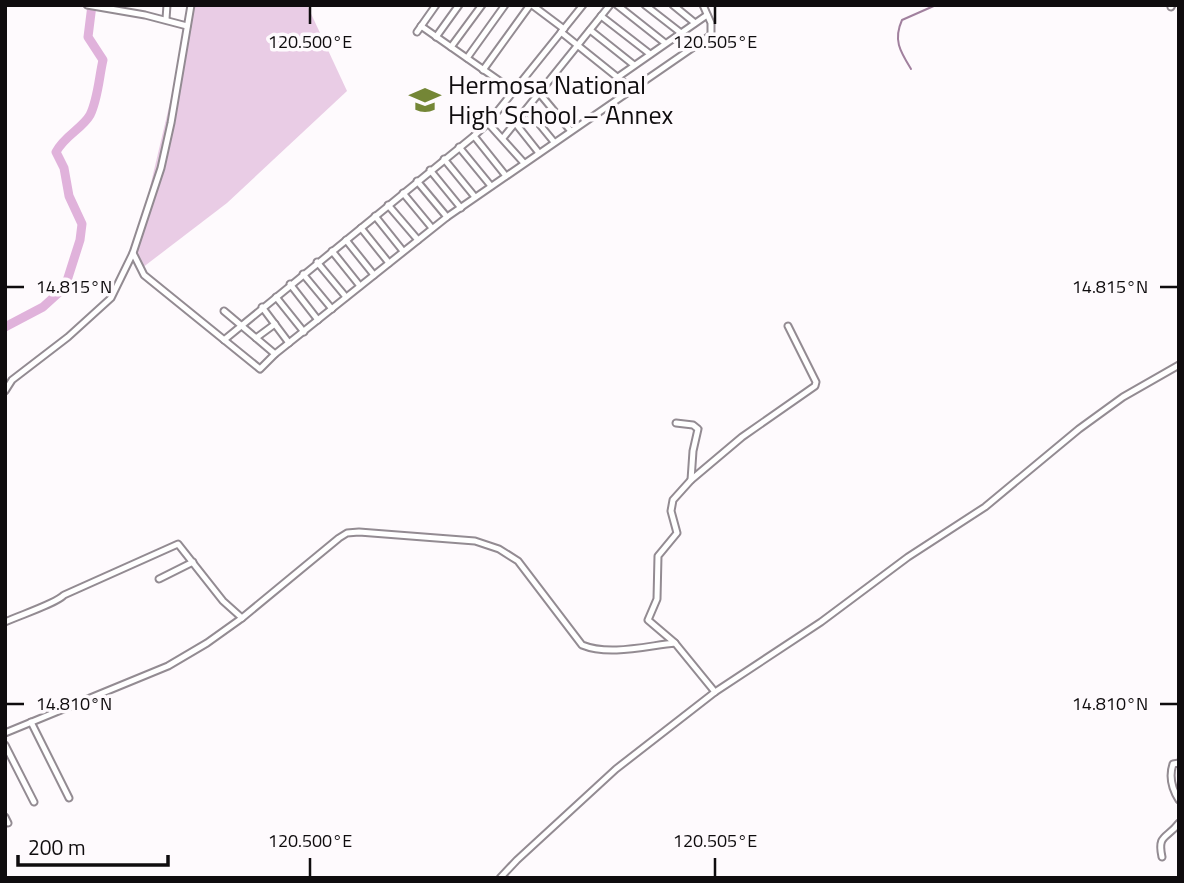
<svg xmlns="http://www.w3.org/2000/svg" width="1184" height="883" viewBox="0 0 1184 883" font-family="'Titillium Web',sans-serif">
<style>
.green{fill:#e9cce5}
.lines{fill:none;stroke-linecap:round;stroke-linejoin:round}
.stream{stroke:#a1809e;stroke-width:2}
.river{stroke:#e0b2db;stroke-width:9}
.minor-casing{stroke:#938b92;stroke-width:9}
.minor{stroke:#fff;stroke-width:5}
.ticks{fill:none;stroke:#0f0c0e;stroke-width:2.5}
.labels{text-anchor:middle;stroke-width:7;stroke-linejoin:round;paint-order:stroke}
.poi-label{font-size:26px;fill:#0f0c0e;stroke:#fefafd;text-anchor:start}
.ticks-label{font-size:18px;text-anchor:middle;fill:#0f0c0e;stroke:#fefafd;stroke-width:7;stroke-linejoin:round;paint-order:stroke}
</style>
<rect width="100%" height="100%" fill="#fefafd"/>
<!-- green -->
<path class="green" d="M 193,5 L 307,5 L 347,91 L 227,203 L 142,268 L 134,255 Z"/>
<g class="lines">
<!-- stream -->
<path class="stream" d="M 911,69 C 900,51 893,40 902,20 L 936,5"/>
<!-- river -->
<path class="river" d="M 5,327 L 43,307 L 65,287 L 80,240 L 82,224 L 69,196 L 64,168 L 56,152 C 65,135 82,129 90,115 C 98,99 99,77 103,60 L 88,37 L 92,5"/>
<!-- minor casing -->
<g class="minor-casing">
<g id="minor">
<path d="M 87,5 L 145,15 L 187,26"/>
<path d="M 532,5 L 564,29"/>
<path d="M 617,5 L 665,43"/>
<path d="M 645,5 L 681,33"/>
<path d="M 673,5 L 695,23"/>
<path d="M 1171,7 L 1172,5"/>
<path d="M 601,16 L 650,54"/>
<path d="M 166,19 L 167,5"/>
<path d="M 421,26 L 514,91"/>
<path d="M 590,30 L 634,65"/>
<path d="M 417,32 L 436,5"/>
<path d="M 561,32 L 632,89"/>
<path d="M 436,37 L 459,5"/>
<path d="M 451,47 L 482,5"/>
<path d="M 467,58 L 505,5"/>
<path d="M 483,70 L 530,5"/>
<path d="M 618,77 L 707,15"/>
<path d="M 540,94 L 570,130"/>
<path d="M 527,109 L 554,142"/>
<path d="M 488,123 L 524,163"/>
<path d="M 516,124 L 539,153"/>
<path d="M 474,136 L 506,176"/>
<path d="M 503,138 L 610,5"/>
<path d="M 459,147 L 491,186"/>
<path d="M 444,159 L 475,197"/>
<path d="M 430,170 L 461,208"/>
<path d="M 417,181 L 447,217"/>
<path d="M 403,193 L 432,228"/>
<path d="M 388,205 L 418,240"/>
<path d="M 375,216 L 403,251"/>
<path d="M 361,228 L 389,263"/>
<path d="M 346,240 L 374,275"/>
<path d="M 332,251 L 360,286"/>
<path d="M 133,253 L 144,275 L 260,369 L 275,354 L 447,217 L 711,35 L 711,23 L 703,5"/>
<path d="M 317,262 L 346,297"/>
<path d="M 303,274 L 332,309"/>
<path d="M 290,284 L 318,320"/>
<path d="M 276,297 L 304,332"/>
<path d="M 262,307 L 289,343"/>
<path d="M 224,311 L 275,354"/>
<path d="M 256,338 L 275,324"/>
<path d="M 224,340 L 474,136 L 488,123 L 583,5"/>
<path d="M 5,391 L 12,380 L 68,337 L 111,298 L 133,253 L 161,168 L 171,123 L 191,5"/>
<path d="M 676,423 L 693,425 L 698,429 L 693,451 L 691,480"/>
<path d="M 159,579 L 193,562"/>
<path d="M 5,622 C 20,615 55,604 64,595 L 178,544 L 223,601 L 242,618"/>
<path d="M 675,643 L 648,620 L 657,599 L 658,556 L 677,533 L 671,511 L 673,500 L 691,480 L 742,437 L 815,386 L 816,382 L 788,326"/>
<path d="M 31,722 L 69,798"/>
<path d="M 5,733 L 168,666 L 207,643 L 242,618 L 339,538 L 347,533 L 359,532 L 475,541 L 499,549 L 518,561 L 582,645 C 609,656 646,646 675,643 L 715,692"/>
<path d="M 5,745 L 34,802"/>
<path d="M 1179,763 L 1173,764 C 1169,776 1172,789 1179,800"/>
<path d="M 5,817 L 8,823"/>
<path d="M 1162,857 C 1157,834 1167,839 1179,823"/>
<path d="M 500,878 L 517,860 L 616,769 L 715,692 L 821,622 L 908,557 L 985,507 L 1079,429 L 1123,397 L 1179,365"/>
</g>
</g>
<!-- minor -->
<use href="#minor" class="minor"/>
</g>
<!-- ticks -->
<path class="ticks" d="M 310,7 L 310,24M 715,7 L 715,24M 7,287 L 24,287M 1160,287 L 1177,287M 7,704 L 24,704M 1160,704 L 1177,704M 310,858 L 310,876M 715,858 L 715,876"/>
<!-- icons -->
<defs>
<g id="school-bare" transform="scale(2.415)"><path d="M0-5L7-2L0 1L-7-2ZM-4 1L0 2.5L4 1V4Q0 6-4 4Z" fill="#748636" stroke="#fefafd" stroke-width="2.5" paint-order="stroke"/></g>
</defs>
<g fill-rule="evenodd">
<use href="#school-bare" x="425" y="100"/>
</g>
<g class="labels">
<!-- poi labels -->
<g class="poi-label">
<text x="448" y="94">Hermosa National<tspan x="448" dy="30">High School – Annex</tspan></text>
</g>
</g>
<g class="ticks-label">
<text x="310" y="48">120.500°E</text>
<text x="715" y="48">120.505°E</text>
<text x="74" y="293">14.815°N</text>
<text x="1110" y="293">14.815°N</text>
<text x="74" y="710">14.810°N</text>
<text x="1110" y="710">14.810°N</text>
<text x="310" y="847">120.500°E</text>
<text x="715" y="847">120.505°E</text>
</g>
<!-- border -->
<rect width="1184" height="883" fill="none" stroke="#0f0c0e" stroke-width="14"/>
<!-- scale -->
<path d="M18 855v10h150v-10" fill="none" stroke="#0f0c0e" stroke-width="3.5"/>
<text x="28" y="855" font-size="21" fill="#0f0c0e" stroke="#fefafd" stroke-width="5" paint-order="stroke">200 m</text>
</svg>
